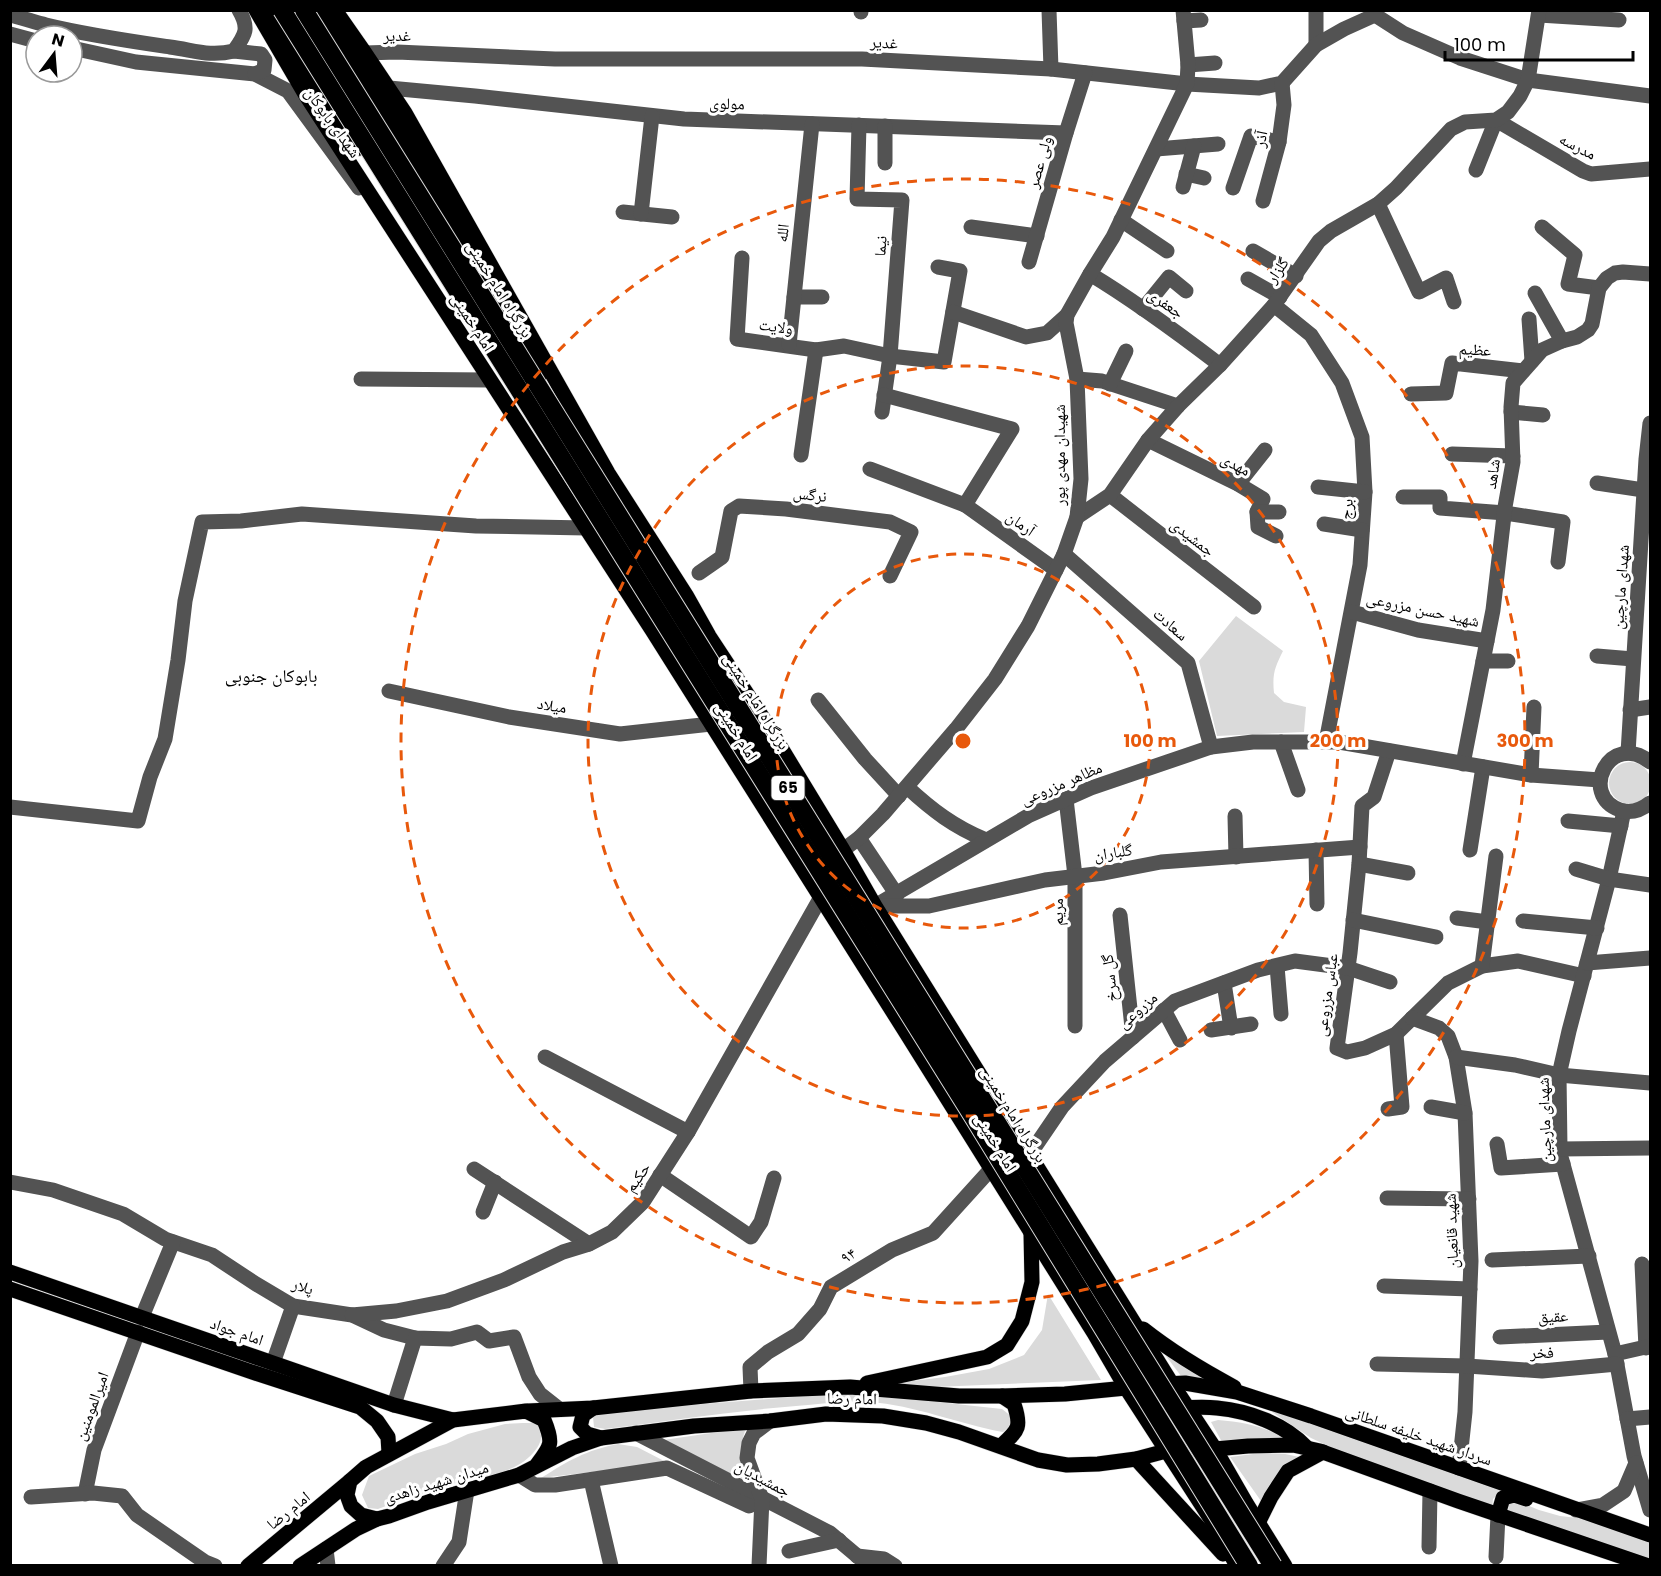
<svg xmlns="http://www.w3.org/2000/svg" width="1661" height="1576" viewBox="0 0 1661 1576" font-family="Poppins,'Noto Naskh Arabic',sans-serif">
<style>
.green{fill:#dadada}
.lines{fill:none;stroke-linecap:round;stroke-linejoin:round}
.major-casing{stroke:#dbdbdb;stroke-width:16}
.highway-casing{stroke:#dbdbdb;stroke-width:20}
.minor{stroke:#535353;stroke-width:15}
.major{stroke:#000;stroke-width:15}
.highway{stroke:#000;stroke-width:18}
.highway-bridge-casing{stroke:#dbdbdb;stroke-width:20;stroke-linecap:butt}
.highway-bridge{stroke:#000;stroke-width:18}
.ring{fill:none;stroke:#e8590c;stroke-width:3;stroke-dasharray:10 8}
.labels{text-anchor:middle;stroke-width:6;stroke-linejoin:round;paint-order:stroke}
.shield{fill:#fff;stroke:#4c4c4c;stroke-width:1.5}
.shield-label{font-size:15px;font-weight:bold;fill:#000}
.street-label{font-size:16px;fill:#000;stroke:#fff}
.neighbourhood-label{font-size:18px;fill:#000;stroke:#fff}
.centre{fill:#e8590c;stroke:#fff;stroke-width:3}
.ring-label{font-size:18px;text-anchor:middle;font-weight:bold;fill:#e8590c;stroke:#fff;stroke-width:6;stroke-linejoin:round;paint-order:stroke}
</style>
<rect width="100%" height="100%" fill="#fff"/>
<!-- green -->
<g class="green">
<path d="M 1236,616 L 1283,651 C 1275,667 1272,674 1274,693 L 1284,702 L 1306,707 L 1304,732 L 1217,736 L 1199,661 Z"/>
<circle cx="1630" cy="783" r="21"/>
<path d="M 1048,1294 L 1101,1380 L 935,1387 L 880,1385 L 945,1377 L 989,1369 L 1024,1355 L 1042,1330 Z"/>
<path d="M 1163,1352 L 1210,1381 L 1181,1376 Z"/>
<path d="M 831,1394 L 864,1394 L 1002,1409 L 1011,1416 L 1010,1426 L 1003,1432 C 958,1424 915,1405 869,1402 C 845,1400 820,1404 796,1406 C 732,1411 668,1421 605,1429 L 594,1427 L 593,1417 L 601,1412 Z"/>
<path d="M 1266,1408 L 1501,1491 L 1493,1499 L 1492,1508 L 1345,1454 L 1311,1438 Z"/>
<path d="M 1218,1420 C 1244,1422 1262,1426 1286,1438 L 1250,1438 L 1222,1442 L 1211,1422 Z"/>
<path d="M 523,1423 L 536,1423 C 542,1432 543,1439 537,1448 C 518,1476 478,1476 449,1485 C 425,1493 401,1500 378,1509 L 368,1508 L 362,1495 L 369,1476 L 415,1454 L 446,1444 L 468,1434 L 505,1424 Z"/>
<path d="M 746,1428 C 739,1447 739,1465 749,1483 L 663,1440 Z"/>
<path d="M 618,1444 L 637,1447 L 668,1463 L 541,1478 C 568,1461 586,1450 618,1444 Z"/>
<path d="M 1261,1453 L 1285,1454 L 1304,1458 L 1281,1470 L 1270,1484 L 1261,1501 L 1230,1457 Z"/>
<path d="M 1515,1500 L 1539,1510 L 1560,1516 L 1578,1518 L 1650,1542 L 1650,1561 L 1508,1511 L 1509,1504 Z"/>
</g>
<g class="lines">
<!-- major casing -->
<g class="major-casing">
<g id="major">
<path d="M 256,10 L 305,94 L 652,630 L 905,1031 L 1094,1333 L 1126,1388 L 1214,1524 L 1237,1566"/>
<path d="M 335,10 L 365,53 L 405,113 L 608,473 L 686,595 L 709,636 L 763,718 L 843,850 L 875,906 L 1172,1384 L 1215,1449 L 1246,1503 L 1285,1566"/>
<path d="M 10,1272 L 394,1405 L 453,1420"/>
<path d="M 10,1289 L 249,1371 L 360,1407 L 377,1421 L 388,1437 L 389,1453"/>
<path d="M 1143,1329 C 1172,1352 1202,1370 1234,1387"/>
<path d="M 867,1383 L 987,1357 L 1007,1345 L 1022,1321 L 1032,1282 L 1031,1233"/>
<path d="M 1165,1384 L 1185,1383 L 1237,1392 L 1311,1416 L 1650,1535"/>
<path d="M 1143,1401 C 1171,1413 1189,1405 1217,1408 C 1249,1411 1284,1424 1306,1447"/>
<path d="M 593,1408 L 583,1415 L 580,1427 L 587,1434 L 601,1438"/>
<path d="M 528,1411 L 593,1408 L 751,1391 L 850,1387 L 959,1396 L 1002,1396 L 1065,1394 L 1136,1387"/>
<path d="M 1001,1446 C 1018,1430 1022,1428 1014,1404 L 1002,1396"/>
<path d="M 1136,1459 L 1223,1554"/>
<path d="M 536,1466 C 551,1446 554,1444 544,1420 L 526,1411 L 453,1420 L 366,1467 L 350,1481 L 347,1495 L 351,1506 L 361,1515 L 377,1519 L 389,1516 L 428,1502 L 519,1475 L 572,1448 L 601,1438 L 694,1426 L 770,1421 L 826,1414 L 883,1416 L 926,1423 L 959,1432 L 1038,1460 L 1067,1465 L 1098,1464 L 1136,1459 L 1166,1451 L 1215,1449 L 1248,1446 L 1293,1445 L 1320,1451 L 1458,1501 L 1649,1566"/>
<path d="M 1498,1515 L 1503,1498 L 1514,1495 L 1526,1499"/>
<path d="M 1258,1523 L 1271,1497 L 1288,1471 L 1323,1452"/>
<path d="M 248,1566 L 350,1481"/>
<path d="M 300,1566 L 356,1529 L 377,1519"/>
</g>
</g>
<!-- highway casing -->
<g class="highway-casing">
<g id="highway">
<path d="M 268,10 L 358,147"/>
<path d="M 325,10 L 486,273 L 539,374"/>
</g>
</g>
<!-- minor -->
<g class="minor">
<path d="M 1049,10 L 1051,69"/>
<path d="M 1316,10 L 1316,45"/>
<path d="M 861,12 L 861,10"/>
<path d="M 10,15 C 23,18 34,22 46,25 C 87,35 129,41 170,47 C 194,50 209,57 234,51 C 245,35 250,29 239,10"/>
<path d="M 1375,15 L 1403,33 L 1460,58 L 1528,80 L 1650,96"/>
<path d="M 1539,15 L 1619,20"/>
<path d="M 1184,21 L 1201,20"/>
<path d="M 10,34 L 36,41"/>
<path d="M 72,48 L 136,62 L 255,74 L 288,91 L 359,188"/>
<path d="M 234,51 L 261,54 L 265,60 L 264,70 L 255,74"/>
<path d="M 365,53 L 397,52 L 555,59 L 862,59 L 1051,69 L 1187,84 L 1259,88 L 1282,83 L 1316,45 L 1344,29 L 1375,15"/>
<path d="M 1188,65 L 1215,63"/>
<path d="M 389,88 L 475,96 L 684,119 L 1066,133"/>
<path d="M 859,125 L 857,199 L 902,200 L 890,356 L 882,412"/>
<path d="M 885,126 L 885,163"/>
<path d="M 1156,149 L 1218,144"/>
<path d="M 1476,170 L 1496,120 L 1583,171 L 1591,174 L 1650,169"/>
<path d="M 1186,174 L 1204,178"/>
<path d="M 1183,187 L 1194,146"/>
<path d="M 1233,188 L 1251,136 L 1279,142"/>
<path d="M 1263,201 L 1279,142 L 1284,105 L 1282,83"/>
<path d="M 1378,204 L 1419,292 L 1446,278 L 1454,302"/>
<path d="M 623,212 L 672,217"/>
<path d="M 641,214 L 652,116"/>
<path d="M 1121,220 L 1167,251"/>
<path d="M 971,227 L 1037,236"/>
<path d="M 1542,227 L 1575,255 L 1568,284 L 1599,288"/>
<path d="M 1253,251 L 1296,276"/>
<path d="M 742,258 L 737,339 L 816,350 L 844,346 L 890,356 L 944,362 L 960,271 L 938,267"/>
<path d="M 1029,262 L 1066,133 L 1085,73"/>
<path d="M 1090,274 C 1135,301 1178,333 1220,365"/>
<path d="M 1248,279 L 1280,297"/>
<path d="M 1535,293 L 1562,341"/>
<path d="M 794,297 L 822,297"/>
<path d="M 1274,305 L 1311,335 L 1342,383 L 1362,437 L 1365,492 L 1360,565 L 1326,742"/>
<path d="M 1143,309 L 1169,277 L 1186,291"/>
<path d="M 953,312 L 1026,337 L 1047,333 L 1067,315"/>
<path d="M 1529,319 L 1532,361"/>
<path d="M 789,345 L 812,124"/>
<path d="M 361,379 L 489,380"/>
<path d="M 1077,379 L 1102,381 L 1178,406"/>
<path d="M 1110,384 L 1126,351"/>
<path d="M 1411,394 L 1446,393 L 1452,363 L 1523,371"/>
<path d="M 884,395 L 1012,429 L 965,505"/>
<path d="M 1511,412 L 1543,415"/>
<path d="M 1148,440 L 1238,484 L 1263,499 L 1257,512 L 1258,527 L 1276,536"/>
<path d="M 1452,454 L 1513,456"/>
<path d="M 801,455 L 816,350"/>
<path d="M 870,469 L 965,505 L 1056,570"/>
<path d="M 1597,483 L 1650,491"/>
<path d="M 1238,484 L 1265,450"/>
<path d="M 1318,487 L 1365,492"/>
<path d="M 1110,495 L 1254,607"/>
<path d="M 1403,497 L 1440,497 L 1440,508 L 1505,513 L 1563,522 L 1558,562"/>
<path d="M 1257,512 L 1279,512"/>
<path d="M 1077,517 L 1110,495 L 1148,440 L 1178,406 L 1220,365 L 1274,305 L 1319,241 L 1331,231 L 1378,204 L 1396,188 L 1451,129 L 1465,122 L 1496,120 L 1508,112 L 1520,96 L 1528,80 L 1539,10"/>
<path d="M 1324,524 L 1362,530"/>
<path d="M 1064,554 L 1188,663 L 1211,747"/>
<path d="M 699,573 L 722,557 L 731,511 L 739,506 L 786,509 L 890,522 L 911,532 L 890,576"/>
<path d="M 1352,612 L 1418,630 L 1487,641"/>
<path d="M 1597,656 L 1633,659"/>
<path d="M 1483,661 L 1508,661"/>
<path d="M 389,691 L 509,717 L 620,734 L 711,724"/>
<path d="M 818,700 L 865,759 L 899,796"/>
<path d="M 1630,710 L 1650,707"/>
<path d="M 1281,742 L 1298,790"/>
<path d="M 1389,751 L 1374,797 L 1362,806 L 1359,864 L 1350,953 L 1337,1048 L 1347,1052 L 1365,1048 L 1396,1034 L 1448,983 L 1482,966 L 1518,961 L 1584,976"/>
<path d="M 1628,753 L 1646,459 L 1650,423"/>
<path d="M 1650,762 C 1610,730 1578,795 1620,810 C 1631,814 1641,810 1650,803"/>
<path d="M 1463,764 L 1493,610 L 1505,507 L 1513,462 L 1511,407 L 1513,383 L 1542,350 L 1562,341 L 1577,337 L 1588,330 L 1592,324 L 1599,288 L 1607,278 L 1615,273 L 1623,272 L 1650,274"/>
<path d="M 1531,775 L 1534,707"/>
<path d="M 907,787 C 932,810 954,827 986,840"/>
<path d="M 1066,799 L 1075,876 L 1075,1026"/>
<path d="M 10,807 L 138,821 L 150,777 L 165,739 L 178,660 L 185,601 L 202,522 L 241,521 L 302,514 L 476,526 L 586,528"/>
<path d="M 1624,811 L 1609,879 L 1569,1031 L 1559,1075 L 1560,1149 L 1561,1157 L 1615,1354 L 1634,1456 L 1650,1510"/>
<path d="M 1235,816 L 1236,857"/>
<path d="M 1568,821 L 1621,826"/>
<path d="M 859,838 L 897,895"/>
<path d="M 843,850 L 859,838 L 883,814 L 956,729 L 995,679 L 1028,626 L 1064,554 L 1077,517 L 1081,479 L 1077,379 L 1066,323 L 1067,315 L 1090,274 L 1113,237 L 1187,84 L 1188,65 L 1183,10"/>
<path d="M 1316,850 L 1317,904"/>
<path d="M 1470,850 L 1483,767"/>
<path d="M 1359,864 L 1408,873"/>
<path d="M 1576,869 L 1609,879 L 1650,885"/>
<path d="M 875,906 L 1028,816 L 1091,788 L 1211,747 L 1253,742 L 1339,742 L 1531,775 L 1600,780"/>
<path d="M 878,906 L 929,906 L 1045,880 L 1104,873 L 1161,862 L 1360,847"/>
<path d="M 1120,915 L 1133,1037"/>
<path d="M 1457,918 L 1488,922"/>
<path d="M 1353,920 L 1436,937"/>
<path d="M 1523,921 L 1597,928"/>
<path d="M 1587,963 L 1650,958"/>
<path d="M 1277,966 L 1281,1014"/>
<path d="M 1482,966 L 1496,856"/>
<path d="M 1224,983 L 1231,1028"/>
<path d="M 1164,1010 L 1180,1040"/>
<path d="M 1412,1018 L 1439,1028 L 1448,1036 L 1456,1057 L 1465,1113 L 1471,1261 L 1465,1412 L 1459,1468"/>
<path d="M 1211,1030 L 1251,1024"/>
<path d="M 545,1057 L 688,1132"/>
<path d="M 1456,1057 L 1515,1065 L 1559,1075 L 1650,1083"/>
<path d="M 1431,1107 L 1465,1113"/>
<path d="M 1388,1109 L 1402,1107 L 1396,1034"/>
<path d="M 1497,1144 L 1501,1168 L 1563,1164"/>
<path d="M 1560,1149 L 1650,1148"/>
<path d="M 1030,1154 L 1062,1107 L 1105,1061 L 1175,1001 L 1258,970 L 1295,961 L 1348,968 L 1390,982"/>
<path d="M 474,1169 L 589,1244"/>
<path d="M 660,1175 L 751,1237 L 761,1222 L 774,1178"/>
<path d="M 10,1182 L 53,1190 L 123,1214 L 165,1239 L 212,1255 L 256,1284 L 293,1306 L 352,1315 L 384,1330 L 415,1338 L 451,1339 L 477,1332 L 489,1341 L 514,1337 L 529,1377 L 540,1394 L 559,1409"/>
<path d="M 1387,1198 L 1469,1199"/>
<path d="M 483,1212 L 495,1182"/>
<path d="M 1492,1260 L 1589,1256"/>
<path d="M 1642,1264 L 1646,1348"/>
<path d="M 1384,1286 L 1470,1289"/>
<path d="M 352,1315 L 396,1311 L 447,1301 L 504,1280 L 563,1252 L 589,1244 L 612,1232 L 643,1202 L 688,1132 L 821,897"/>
<path d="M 142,1317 L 173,1242"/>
<path d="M 1500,1337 L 1608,1332"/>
<path d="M 1615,1354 L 1650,1346"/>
<path d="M 273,1363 L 293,1306"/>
<path d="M 1377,1364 L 1467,1366 L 1542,1371 L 1617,1364"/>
<path d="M 751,1391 L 750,1367 L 768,1352 L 798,1334 L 820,1309 L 831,1287 L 892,1250 L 933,1233 L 991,1169"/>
<path d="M 394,1405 L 415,1338"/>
<path d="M 1627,1419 L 1650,1417"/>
<path d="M 636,1433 L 830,1533 L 862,1560 L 865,1566"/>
<path d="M 519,1475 L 535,1485 L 555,1485 L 667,1468 L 749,1506"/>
<path d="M 591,1480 L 611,1566"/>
<path d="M 85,1494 L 94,1450 L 138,1332"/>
<path d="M 31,1497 L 93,1493 L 122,1496 L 137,1515 L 205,1562 L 215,1566"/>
<path d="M 1576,1510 L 1603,1505 L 1624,1491 L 1636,1463"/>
<path d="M 1429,1547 L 1430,1491"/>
<path d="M 326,1549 L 328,1566"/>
<path d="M 789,1551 L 839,1540"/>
<path d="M 857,1556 L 884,1559 L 895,1566"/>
<path d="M 1496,1557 L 1498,1515"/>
<path d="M 443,1566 L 459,1542 L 467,1490"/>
<path d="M 759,1566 L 762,1499 L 747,1458 L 749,1443 L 754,1433 L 770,1421"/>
</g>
<!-- major -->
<use href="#major" class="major"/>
<!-- highway -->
<use href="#highway" class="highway"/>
<!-- highway-bridge casing -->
<g class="highway-bridge-casing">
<g id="highway-bridge">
<path d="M 282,10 L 974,1118 L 1249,1566"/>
<path d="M 304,10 L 1273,1566"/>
</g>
</g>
<!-- highway-bridge -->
<use href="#highway-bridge" class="highway-bridge"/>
</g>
<!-- distance rings -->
<g class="ring">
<circle cx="963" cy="741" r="187"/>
<circle cx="963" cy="741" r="375"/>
<circle cx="963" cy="741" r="562"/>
</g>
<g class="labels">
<!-- shield labels -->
<rect class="shield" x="771.5" y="776" width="33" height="24" rx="4.5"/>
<g class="shield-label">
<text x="788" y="793">65</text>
</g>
<!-- street labels -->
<g class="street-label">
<text x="397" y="41">غدیر</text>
<text transform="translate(884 42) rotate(3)" y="6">غدیر</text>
<text transform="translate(727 103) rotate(2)" y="6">مولوی</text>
<text transform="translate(333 122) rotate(54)" y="6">شهدای بابوکان</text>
<text transform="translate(1260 139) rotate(-78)" y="6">آذر</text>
<text transform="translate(1578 146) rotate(27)" y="6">مدرسه</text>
<text transform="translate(1039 162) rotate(-74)" y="6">ولی عصر</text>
<text transform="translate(782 233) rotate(-84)" y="6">الله</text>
<text transform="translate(880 246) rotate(-86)" y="6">نیما</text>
<text transform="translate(1277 270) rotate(-55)" y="6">گلزار</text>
<text transform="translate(500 289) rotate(58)" y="6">بزرگراه امام خمینی</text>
<text transform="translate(1166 303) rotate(34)" y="6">جعفری</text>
<text transform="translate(473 322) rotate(57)" y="6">امام خمینی</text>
<text transform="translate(776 326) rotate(8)" y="6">ولایت</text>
<text transform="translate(1475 349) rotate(3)" y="6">عظیم</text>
<text transform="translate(1059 455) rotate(-90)" y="6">شهیدان مهدی پور</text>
<text transform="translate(1236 464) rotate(28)" y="6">مهدی</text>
<text transform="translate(1492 474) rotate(-82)" y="6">شاهد</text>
<text transform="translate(810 494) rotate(7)" y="6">نرگس</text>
<text transform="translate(1346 509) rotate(-85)" y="6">برج</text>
<text transform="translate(1021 523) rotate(35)" y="6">آرمان</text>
<text transform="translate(1193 537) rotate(38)" y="6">جمشیدی</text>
<text transform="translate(1620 587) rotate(-86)" y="6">شهدای مارچین</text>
<text transform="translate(1423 609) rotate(12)" y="6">شهید حسن مزروعی</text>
<text transform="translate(1171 624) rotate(41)" y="6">سعادت</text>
<text transform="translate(757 701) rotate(58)" y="6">بزرگراه امام خمینی</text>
<text transform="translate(552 705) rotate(9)" y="6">میلاد</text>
<text transform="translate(737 731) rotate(58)" y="6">امام خمینی</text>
<text transform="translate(1061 783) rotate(-23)" y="6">مظاهر مزروعی</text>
<text transform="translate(1113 852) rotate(-9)" y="6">گلباران</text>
<text transform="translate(1057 912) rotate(-90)" y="6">مریم</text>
<text transform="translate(1109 978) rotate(-96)" y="6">گل سرخ</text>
<text transform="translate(1326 995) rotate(-82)" y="6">عباس مزروعی</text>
<text transform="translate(1137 1010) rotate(-41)" y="6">مزروعی</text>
<text transform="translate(1014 1114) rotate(58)" y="6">بزرگراه امام خمینی</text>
<text transform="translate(1544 1120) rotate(-92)" y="6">شهدای مارچین</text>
<text transform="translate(996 1142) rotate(58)" y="6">امام خمینی</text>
<text transform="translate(637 1177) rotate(-55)" y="6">حکیم</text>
<text transform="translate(1451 1231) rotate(-92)" y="6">شهید قانعیان</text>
<text transform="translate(848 1255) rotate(-32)" y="6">۹۴</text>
<text transform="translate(303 1286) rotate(17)" y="6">پلار</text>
<text transform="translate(1553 1316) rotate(-3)" y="6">عقیق</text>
<text transform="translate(237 1331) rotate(19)" y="6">امام جواد</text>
<text transform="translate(1542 1352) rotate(-1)" y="6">فخر</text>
<text transform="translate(852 1398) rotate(1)" y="6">امام رضا</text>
<text transform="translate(91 1406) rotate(-70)" y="6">امیرالمومنین</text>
<text transform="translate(1419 1435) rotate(19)" y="6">سردار شهید خلیفه سلطانی</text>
<text transform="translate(763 1478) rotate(28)" y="6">جمشیدیان</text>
<text transform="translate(436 1482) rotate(-17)" y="6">میدان شهید زاهدی</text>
<text transform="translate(288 1510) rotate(-39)" y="6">امام رضا</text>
</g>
<!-- neighbourhood labels -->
<g class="neighbourhood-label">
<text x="271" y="682">بابوکان جنوبی</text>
</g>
</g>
<circle cx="963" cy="741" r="9" class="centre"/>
<g class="ring-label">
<text x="1150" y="747">100 m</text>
<text x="1338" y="747">200 m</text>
<text x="1525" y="747">300 m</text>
</g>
<!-- border -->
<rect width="1661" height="1576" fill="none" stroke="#000000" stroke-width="24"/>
<!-- north arrow -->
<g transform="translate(54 54) rotate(16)"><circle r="28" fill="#ffffff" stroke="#999999" stroke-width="1.5"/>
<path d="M0-4.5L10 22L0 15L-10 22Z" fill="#000000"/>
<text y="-9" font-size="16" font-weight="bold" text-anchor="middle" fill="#000000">N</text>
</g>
<!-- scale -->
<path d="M1445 51v9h188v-9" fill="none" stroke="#000000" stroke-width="3"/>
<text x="1454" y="51" font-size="18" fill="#000000" stroke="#ffffff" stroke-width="4.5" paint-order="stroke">100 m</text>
</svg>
